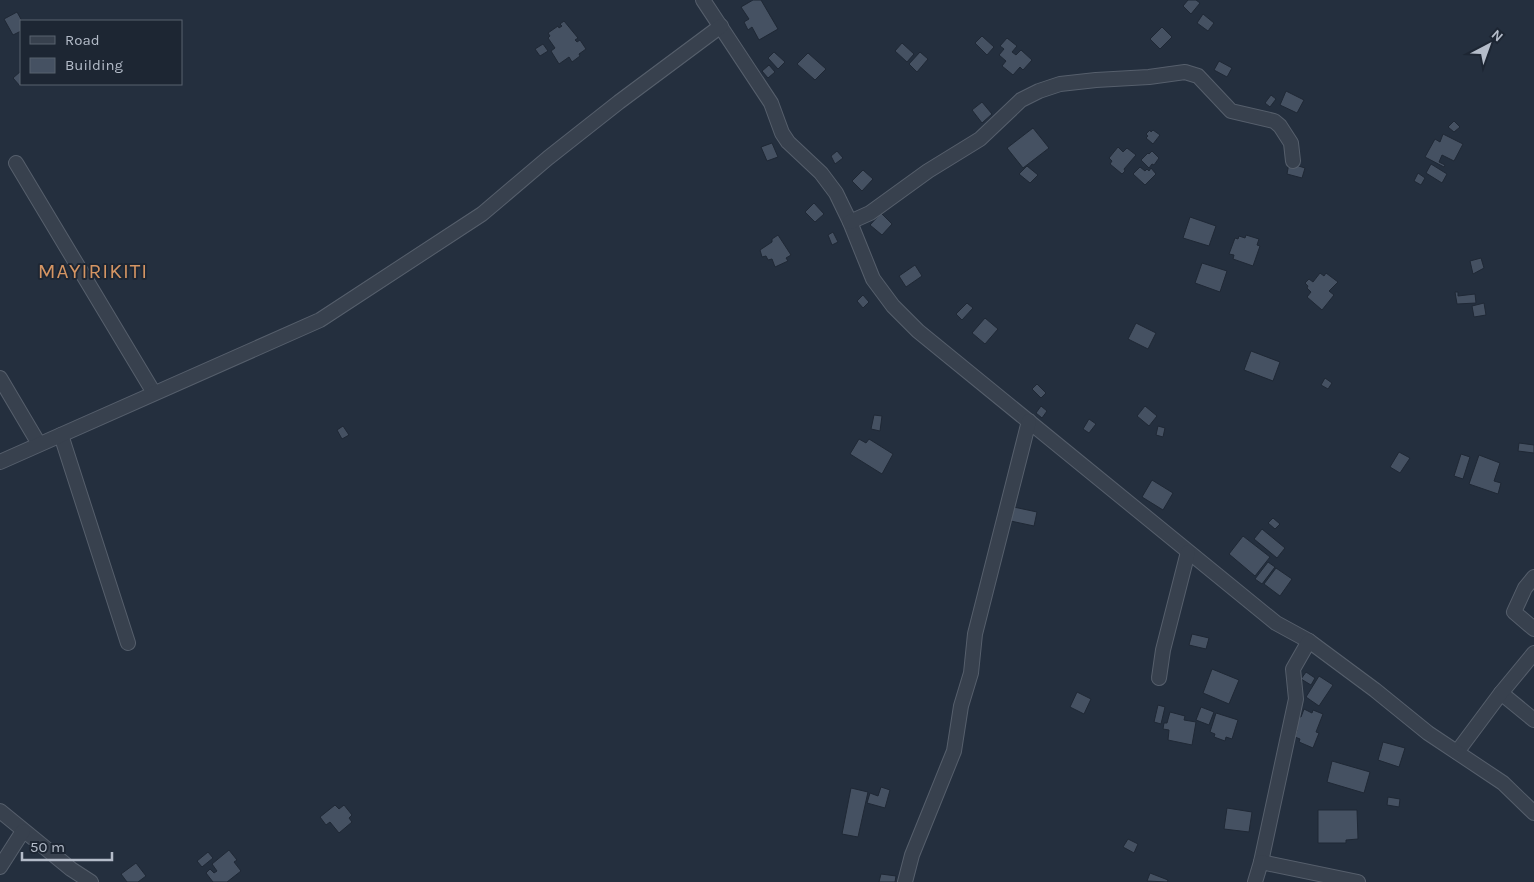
<svg xmlns="http://www.w3.org/2000/svg" width="1534" height="882" viewBox="0 0 1534 882" font-family="Karla,sans-serif">
<style>
.building{fill:#455162;stroke:#1f2835}
.lines{fill:none;stroke-linecap:round;stroke-linejoin:round}
.minor-casing{stroke:#565f6c;stroke-width:16}
.minor{stroke:#38414e;stroke-width:14}
.labels{text-anchor:middle;stroke-width:4;stroke-linejoin:round;paint-order:stroke}
.quarter-label{font-size:21px;letter-spacing:1px;fill:#d59563;stroke:#1d2633}
</style>
<rect width="100%" height="100%" fill="#242f3e"/>
<!-- building -->
<g class="building">
<path d="M 753,0 L 761,0 L 778,29 L 759,40 L 752,27 L 748,30 L 744,22 L 749,19 L 741,7 Z"/>
<path d="M 1188,0 L 1196,0 L 1200,3 L 1191,14 L 1183,6 Z"/>
<path d="M 17,12 L 22,21 L 21,31 L 13,35 L 4,19 Z"/>
<path d="M 1203,14 L 1214,23 L 1208,31 L 1197,23 Z"/>
<path d="M 564,21 L 578,38 L 575,40 L 577,42 L 580,40 L 586,49 L 579,54 L 580,56 L 572,62 L 569,57 L 559,64 L 551,51 L 555,48 L 548,38 L 550,36 L 548,33 L 558,26 L 559,28 L 562,26 L 560,24 Z"/>
<path d="M 1162,27 L 1172,37 L 1160,49 L 1150,39 Z"/>
<path d="M 982,36 L 994,47 L 987,55 L 975,43 Z"/>
<path d="M 1007,38 L 1017,46 L 1012,52 L 1016,55 L 1021,50 L 1032,60 L 1023,70 L 1020,67 L 1013,75 L 1002,66 L 1006,61 L 999,55 L 1004,49 L 1000,46 Z"/>
<path d="M 902,43 L 914,54 L 907,62 L 895,51 Z"/>
<path d="M 543,44 L 548,51 L 540,56 L 535,49 Z"/>
<path d="M 774,52 L 785,62 L 778,69 L 768,58 Z"/>
<path d="M 920,52 L 928,59 L 917,72 L 909,64 Z"/>
<path d="M 808,53 L 826,69 L 815,80 L 797,64 Z"/>
<path d="M 1219,61 L 1232,68 L 1227,77 L 1214,70 Z"/>
<path d="M 769,65 L 775,72 L 768,78 L 762,71 Z"/>
<path d="M 21,71 L 22,84 L 20,86 L 13,78 Z"/>
<path d="M 1286,91 L 1304,100 L 1297,113 L 1280,105 Z"/>
<path d="M 1271,95 L 1276,99 L 1270,107 L 1265,103 Z"/>
<path d="M 982,102 L 992,114 L 982,123 L 972,110 Z"/>
<path d="M 1454,121 L 1460,127 L 1454,132 L 1448,127 Z"/>
<path d="M 1033,128 L 1049,148 L 1023,168 L 1007,148 Z"/>
<path d="M 1150,130 L 1151,132 L 1153,130 L 1160,135 L 1153,144 L 1146,138 L 1148,136 L 1146,134 Z"/>
<path d="M 1443,134 L 1463,144 L 1454,161 L 1442,155 L 1439,162 L 1445,165 L 1444,167 L 1425,157 L 1435,139 L 1440,142 Z"/>
<path d="M 772,143 L 778,157 L 767,161 L 761,147 Z"/>
<path d="M 1118,147 L 1123,152 L 1127,148 L 1136,155 L 1124,169 L 1125,171 L 1122,174 L 1110,164 L 1112,161 L 1109,158 Z"/>
<path d="M 837,151 L 843,158 L 835,164 L 831,156 Z"/>
<path d="M 1152,151 L 1159,158 L 1154,165 L 1152,164 L 1149,168 L 1141,160 L 1148,153 L 1149,154 Z"/>
<path d="M 1289,163 L 1305,168 L 1302,178 L 1287,174 Z"/>
<path d="M 1431,164 L 1447,174 L 1442,183 L 1426,173 Z"/>
<path d="M 1027,166 L 1038,175 L 1030,183 L 1019,174 Z"/>
<path d="M 1140,167 L 1145,171 L 1147,169 L 1149,171 L 1151,168 L 1156,174 L 1145,185 L 1133,174 Z"/>
<path d="M 863,170 L 873,179 L 862,191 L 852,181 Z"/>
<path d="M 1418,173 L 1425,178 L 1421,185 L 1414,181 Z"/>
<path d="M 814,203 L 824,214 L 815,222 L 805,212 Z"/>
<path d="M 881,213 L 892,224 L 882,235 L 870,225 Z"/>
<path d="M 1190,217 L 1216,226 L 1209,246 L 1183,238 Z"/>
<path d="M 833,232 L 838,242 L 832,245 L 828,235 Z"/>
<path d="M 778,235 L 791,255 L 786,258 L 788,261 L 775,267 L 772,259 L 768,260 L 766,256 L 762,257 L 760,250 L 772,242 L 772,239 Z"/>
<path d="M 1246,235 L 1259,239 L 1257,245 L 1260,246 L 1253,266 L 1233,259 L 1234,255 L 1229,254 L 1235,238 L 1238,239 L 1239,236 L 1245,238 Z"/>
<path d="M 1481,258 L 1484,268 L 1473,274 L 1470,261 Z"/>
<path d="M 1202,263 L 1227,271 L 1220,292 L 1195,283 Z"/>
<path d="M 915,265 L 922,276 L 906,287 L 899,276 Z"/>
<path d="M 1320,273 L 1324,276 L 1326,273 L 1338,282 L 1329,291 L 1334,295 L 1322,310 L 1307,297 L 1311,292 L 1307,288 L 1308,286 L 1305,283 L 1309,279 L 1313,282 Z"/>
<path d="M 1455,292 L 1458,292 L 1458,296 L 1475,294 L 1476,303 L 1457,304 Z"/>
<path d="M 863,295 L 869,302 L 863,308 L 857,301 Z"/>
<path d="M 967,303 L 973,308 L 962,320 L 956,314 Z"/>
<path d="M 1484,303 L 1486,315 L 1474,317 L 1472,306 Z"/>
<path d="M 985,318 L 998,329 L 985,344 L 972,333 Z"/>
<path d="M 1136,323 L 1156,333 L 1148,349 L 1128,339 Z"/>
<path d="M 1251,351 L 1280,362 L 1273,381 L 1244,370 Z"/>
<path d="M 1325,378 L 1332,383 L 1328,389 L 1321,385 Z"/>
<path d="M 1037,384 L 1046,393 L 1041,398 L 1032,389 Z"/>
<path d="M 1041,406 L 1047,411 L 1042,418 L 1036,413 Z"/>
<path d="M 1145,406 L 1157,416 L 1149,426 L 1137,416 Z"/>
<path d="M 874,415 L 882,416 L 880,431 L 871,429 Z"/>
<path d="M 1089,419 L 1096,424 L 1089,433 L 1083,429 Z"/>
<path d="M 343,426 L 349,435 L 342,439 L 337,430 Z"/>
<path d="M 1158,426 L 1165,428 L 1163,437 L 1156,435 Z"/>
<path d="M 859,439 L 866,443 L 869,439 L 893,454 L 882,474 L 850,454 Z"/>
<path d="M 1519,443 L 1534,445 L 1534,453 L 1518,451 Z"/>
<path d="M 1399,452 L 1410,458 L 1400,473 L 1390,467 Z"/>
<path d="M 1461,454 L 1470,457 L 1463,479 L 1454,476 Z"/>
<path d="M 1479,455 L 1500,463 L 1494,481 L 1501,483 L 1498,494 L 1469,484 Z"/>
<path d="M 1152,480 L 1173,493 L 1163,510 L 1142,497 Z"/>
<path d="M 1009,506 L 1037,512 L 1034,526 L 1006,520 Z"/>
<path d="M 1273,518 L 1280,524 L 1275,529 L 1268,523 Z"/>
<path d="M 1262,529 L 1285,548 L 1277,558 L 1254,539 Z"/>
<path d="M 1243,536 L 1270,557 L 1255,576 L 1229,554 Z"/>
<path d="M 1268,562 L 1275,567 L 1262,584 L 1255,579 Z"/>
<path d="M 1276,568 L 1292,579 L 1280,596 L 1264,584 Z"/>
<path d="M 1192,634 L 1209,638 L 1206,649 L 1189,645 Z"/>
<path d="M 1212,669 L 1239,680 L 1229,704 L 1203,693 Z"/>
<path d="M 1306,672 L 1315,678 L 1311,685 L 1301,679 Z"/>
<path d="M 1319,676 L 1333,685 L 1319,706 L 1306,697 Z"/>
<path d="M 1077,692 L 1091,699 L 1084,714 L 1070,707 Z"/>
<path d="M 1158,705 L 1165,707 L 1161,724 L 1154,722 Z"/>
<path d="M 1201,707 L 1214,712 L 1209,725 L 1196,720 Z"/>
<path d="M 1304,709 L 1312,713 L 1313,710 L 1323,714 L 1316,732 L 1319,733 L 1313,748 L 1299,742 L 1300,739 L 1295,737 L 1297,730 L 1292,728 L 1297,716 L 1301,717 Z"/>
<path d="M 1170,712 L 1185,716 L 1184,720 L 1196,722 L 1192,745 L 1168,740 L 1169,730 L 1163,729 L 1164,723 L 1167,723 Z"/>
<path d="M 1216,713 L 1238,720 L 1232,739 L 1226,737 L 1225,741 L 1214,737 L 1215,734 L 1210,732 Z"/>
<path d="M 1383,742 L 1405,748 L 1399,767 L 1378,760 Z"/>
<path d="M 1332,761 L 1370,772 L 1364,793 L 1327,782 Z"/>
<path d="M 881,787 L 890,790 L 885,808 L 867,803 L 870,793 L 878,796 Z"/>
<path d="M 851,788 L 868,792 L 858,837 L 842,834 Z"/>
<path d="M 1388,797 L 1400,799 L 1399,807 L 1387,805 Z"/>
<path d="M 335,805 L 339,809 L 344,805 L 352,815 L 349,818 L 352,822 L 339,833 L 330,822 L 326,825 L 320,817 Z"/>
<path d="M 1227,808 L 1252,812 L 1249,832 L 1224,829 Z"/>
<path d="M 1318,810 L 1357,810 L 1358,839 L 1346,840 L 1346,843 L 1318,843 Z"/>
<path d="M 1128,839 L 1138,844 L 1134,853 L 1123,847 Z"/>
<path d="M 229,850 L 237,860 L 234,862 L 241,871 L 227,882 L 213,882 L 206,873 L 210,869 L 214,873 L 217,871 L 212,864 Z"/>
<path d="M 208,852 L 213,858 L 202,867 L 197,861 Z"/>
<path d="M 136,863 L 146,876 L 138,882 L 127,882 L 121,874 Z"/>
<path d="M 1150,873 L 1168,880 L 1167,882 L 1147,881 Z"/>
<path d="M 881,874 L 896,876 L 895,882 L 879,882 Z"/>
</g>
<g class="lines">
<!-- minor casing -->
<g class="minor-casing">
<g id="minor">
<path d="M 703,0 L 771,103 L 782,133 L 788,142 L 821,173 L 836,193 L 850,222 L 873,279 L 893,306 L 918,331 L 1276,623 L 1309,641"/>
<path d="M 16,163 L 154,393"/>
<path d="M 850,222 L 870,213 L 928,171 L 980,139 L 1021,100 L 1039,91 L 1060,84 L 1096,80 L 1149,77 L 1185,72 L 1198,76 L 1231,111 L 1274,121 L 1280,126 L 1291,143 L 1293,161"/>
<path d="M 0,378 L 39,444"/>
<path d="M 61,435 L 128,643"/>
<path d="M 0,462 L 320,320 L 482,214 L 548,158 L 619,102 L 721,26"/>
<path d="M 1534,577 L 1525,588 L 1514,612 L 1534,629"/>
<path d="M 1159,678 L 1163,650 L 1188,552"/>
<path d="M 1501,693 L 1534,720"/>
<path d="M 1457,752 L 1501,693 L 1534,653"/>
<path d="M 0,811 L 71,869 L 91,882"/>
<path d="M 1261,862 L 1296,699 L 1293,669 L 1309,641 L 1375,690 L 1428,733 L 1503,783 L 1534,813"/>
<path d="M 0,867 L 23,831"/>
<path d="M 905,882 L 912,855 L 954,751 L 961,706 L 971,673 L 975,634 L 1029,421"/>
<path d="M 1255,882 L 1261,862 L 1358,882"/>
</g>
</g>
<!-- minor -->
<use href="#minor" class="minor"/>
</g>
<g class="labels">
<!-- quarter labels -->
<g class="quarter-label">
<text x="93" y="278">MAYIRIKITI</text>
</g>
</g>
<!-- legend -->
<rect x="20" y="20" width="162" height="65" fill="#1d2633" stroke="#59626f"/>
<rect x="30" y="36" width="25" height="8" fill="#38414e" stroke="#59626f"/>
<text x="65" y="45" font-size="15" fill="#b4bcc9">Road</text>
<rect x="30" y="58" width="25" height="15" fill="#455162" stroke="#59626f"/>
<text x="65" y="70" font-size="15" fill="#b4bcc9">Building</text>
<!-- north arrow -->
<g transform="translate(1489 45) rotate(41)" stroke="#1d2633" stroke-width="4" paint-order="stroke">
<path d="M0-4L9 19L0 12L-9 19Z" fill="#b4bcc9"/>
<text y="-8" font-size="14" font-weight="bold" text-anchor="middle" fill="#b4bcc9">N</text>
</g>
<!-- scale -->
<path d="M22 852v8h90v-8" fill="none" stroke="#b4bcc9" stroke-width="2.5"/>
<text x="30" y="852" font-size="15" fill="#b4bcc9" stroke="#1d2633" stroke-width="4" paint-order="stroke">50 m</text>
</svg>
